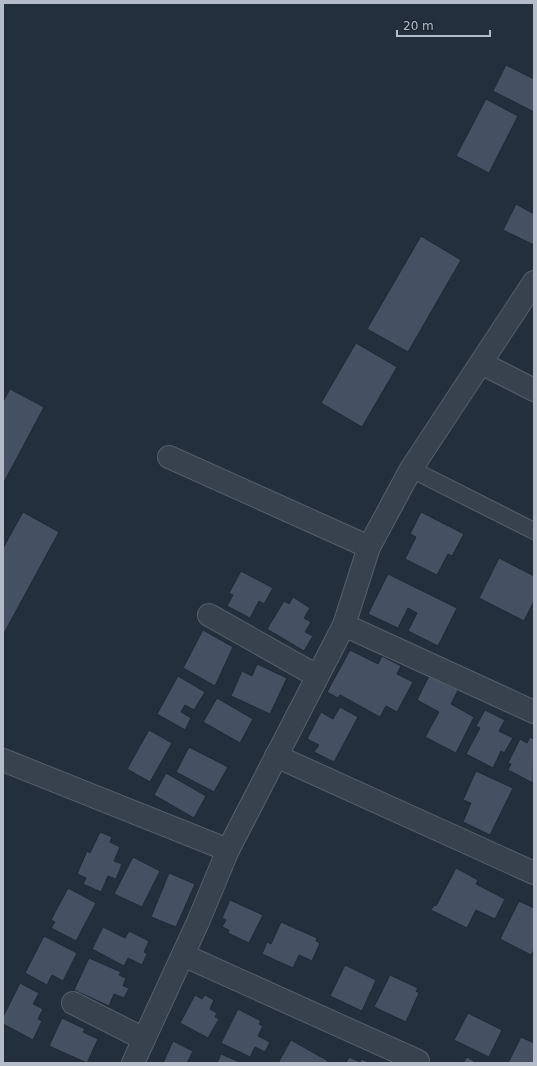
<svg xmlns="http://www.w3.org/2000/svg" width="537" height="1066" viewBox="0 0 537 1066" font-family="'DejaVu Sans',sans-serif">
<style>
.building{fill:#455162;stroke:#1f2835}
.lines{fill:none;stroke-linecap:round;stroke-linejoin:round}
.service-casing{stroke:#565f6c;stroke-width:18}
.minor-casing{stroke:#565f6c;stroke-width:24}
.service{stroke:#38414e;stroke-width:16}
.minor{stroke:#38414e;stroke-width:22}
</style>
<rect width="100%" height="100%" fill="#242f3e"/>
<!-- building -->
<g class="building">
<path d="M 506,65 L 534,79 L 534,112 L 493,91 Z"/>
<path d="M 486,99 L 518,116 L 489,173 L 456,156 Z"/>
<path d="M 516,204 L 534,214 L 534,245 L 503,230 Z"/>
<path d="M 421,236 L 461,260 L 408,352 L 367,329 Z"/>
<path d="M 356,343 L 397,367 L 362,427 L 321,403 Z"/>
<path d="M 10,389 L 44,407 L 3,484 L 3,402 Z"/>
<path d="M 23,512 L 59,532 L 3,635 L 3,548 Z"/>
<path d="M 421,512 L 464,534 L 452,556 L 448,554 L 437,575 L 405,559 L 416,537 L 410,534 Z"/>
<path d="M 499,558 L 534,576 L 534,601 L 524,621 L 479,598 Z"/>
<path d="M 241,571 L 273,588 L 264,604 L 259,601 L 250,618 L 227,606 L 233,595 L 229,593 Z"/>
<path d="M 388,574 L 457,608 L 438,646 L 408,631 L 417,613 L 408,608 L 398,628 L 368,614 Z"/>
<path d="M 293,597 L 310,608 L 304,618 L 311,622 L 305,632 L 313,636 L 304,651 L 267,629 L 284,601 L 289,604 Z"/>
<path d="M 203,630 L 233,647 L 215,686 L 183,668 Z"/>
<path d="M 350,650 L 378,664 L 382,656 L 401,666 L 397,674 L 413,682 L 397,712 L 386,706 L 380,717 L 340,695 L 338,698 L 327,692 Z"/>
<path d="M 257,664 L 287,678 L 270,714 L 231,696 L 242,671 L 252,676 Z"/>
<path d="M 178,676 L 205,692 L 194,710 L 185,705 L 181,712 L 191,718 L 185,730 L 157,714 Z"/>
<path d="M 429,676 L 458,690 L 451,704 L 474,717 L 456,753 L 425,737 L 439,712 L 417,700 Z"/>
<path d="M 217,698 L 253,719 L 240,743 L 203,722 Z"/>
<path d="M 340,707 L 358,717 L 334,762 L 314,752 L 319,745 L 307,739 L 321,712 L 333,719 Z"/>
<path d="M 485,710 L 505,720 L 499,731 L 513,738 L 504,753 L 501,751 L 493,768 L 466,754 L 480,728 L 476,726 Z"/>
<path d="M 149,730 L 172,743 L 150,782 L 127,769 Z"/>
<path d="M 530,737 L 534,739 L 533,783 L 508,770 L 511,764 L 508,763 L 520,739 L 527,743 Z"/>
<path d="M 189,747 L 228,767 L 214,792 L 176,772 Z"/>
<path d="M 476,771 L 513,788 L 490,835 L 463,822 L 471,803 L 463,800 Z"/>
<path d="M 166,773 L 206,796 L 194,818 L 154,795 Z"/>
<path d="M 100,832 L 112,837 L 110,842 L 120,847 L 114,861 L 122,864 L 116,879 L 108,876 L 101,892 L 83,884 L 86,878 L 77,874 L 87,851 L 90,853 Z"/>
<path d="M 133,857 L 160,871 L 142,907 L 114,894 Z"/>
<path d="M 456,868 L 478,880 L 476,884 L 505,899 L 495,919 L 476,910 L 467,928 L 431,910 L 434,905 L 436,906 Z"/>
<path d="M 169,873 L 195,884 L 176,927 L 151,917 Z"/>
<path d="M 68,888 L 96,903 L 76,941 L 51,928 L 55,922 L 51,920 Z"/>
<path d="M 230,900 L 263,915 L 249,943 L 228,933 L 229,930 L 222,927 L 226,920 L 222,918 Z"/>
<path d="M 519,901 L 534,908 L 534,950 L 531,955 L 500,939 Z"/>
<path d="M 281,922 L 317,938 L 316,941 L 320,943 L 312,961 L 299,955 L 293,968 L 262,954 L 267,942 L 271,944 Z"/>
<path d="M 103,927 L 125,938 L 129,931 L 149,941 L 144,952 L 147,954 L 142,965 L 128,958 L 124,966 L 92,949 Z"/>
<path d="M 44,936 L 77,953 L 63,981 L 52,975 L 47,985 L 25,973 Z"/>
<path d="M 89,958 L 121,972 L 119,975 L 126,978 L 123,986 L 129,988 L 124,998 L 114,994 L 109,1006 L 74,990 Z"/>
<path d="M 345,965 L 376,980 L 362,1011 L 330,996 Z"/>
<path d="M 390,975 L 418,988 L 416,991 L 419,993 L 406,1022 L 374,1007 Z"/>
<path d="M 20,983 L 39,993 L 33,1004 L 43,1009 L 38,1019 L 42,1021 L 33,1040 L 3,1024 L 3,1017 Z"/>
<path d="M 195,995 L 202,999 L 205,995 L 214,1000 L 210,1009 L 217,1013 L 215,1017 L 219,1019 L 208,1038 L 180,1023 Z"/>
<path d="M 238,1009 L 261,1021 L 259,1024 L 263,1026 L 258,1036 L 270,1042 L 265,1052 L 255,1047 L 250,1057 L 221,1043 Z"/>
<path d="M 468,1013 L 502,1030 L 489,1057 L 454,1040 Z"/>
<path d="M 62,1018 L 85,1029 L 83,1032 L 98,1039 L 87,1063 L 49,1046 Z"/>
<path d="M 521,1037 L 534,1043 L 534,1063 L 508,1063 Z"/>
<path d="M 291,1040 L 328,1061 L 327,1063 L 278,1063 Z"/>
<path d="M 173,1041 L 193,1051 L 187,1063 L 163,1063 Z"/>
<path d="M 221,1054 L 242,1063 L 217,1063 Z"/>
<path d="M 349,1057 L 360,1062 L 361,1059 L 371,1063 L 346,1063 Z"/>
<path d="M 467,1057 L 477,1063 L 463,1063 Z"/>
</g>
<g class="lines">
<!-- service casing -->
<g class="service-casing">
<path id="service" d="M 411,469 L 534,531"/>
</g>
<!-- minor casing -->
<g class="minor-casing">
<g id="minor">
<path d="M 481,363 L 534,390"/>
<path d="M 169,457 L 369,547"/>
<path d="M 209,615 L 317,676"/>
<path d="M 344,625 L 534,712"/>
<path d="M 276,756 L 534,873"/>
<path d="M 3,760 L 228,850"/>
<path d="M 183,955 L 418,1061"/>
<path d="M 73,1003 L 144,1039"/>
<path d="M 133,1063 L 198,922 L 228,850 L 344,625 L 369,547 L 411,469 L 534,282"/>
</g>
</g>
<!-- service -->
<use href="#service" class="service"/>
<!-- minor -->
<use href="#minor" class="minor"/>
</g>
<!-- border -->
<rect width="537" height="1066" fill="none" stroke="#b4bcc9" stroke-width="8"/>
<!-- scale -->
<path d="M397 30v6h93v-6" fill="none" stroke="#b4bcc9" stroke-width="2"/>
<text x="403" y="30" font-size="12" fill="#b4bcc9" stroke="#1d2633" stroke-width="3" paint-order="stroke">20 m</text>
</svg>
